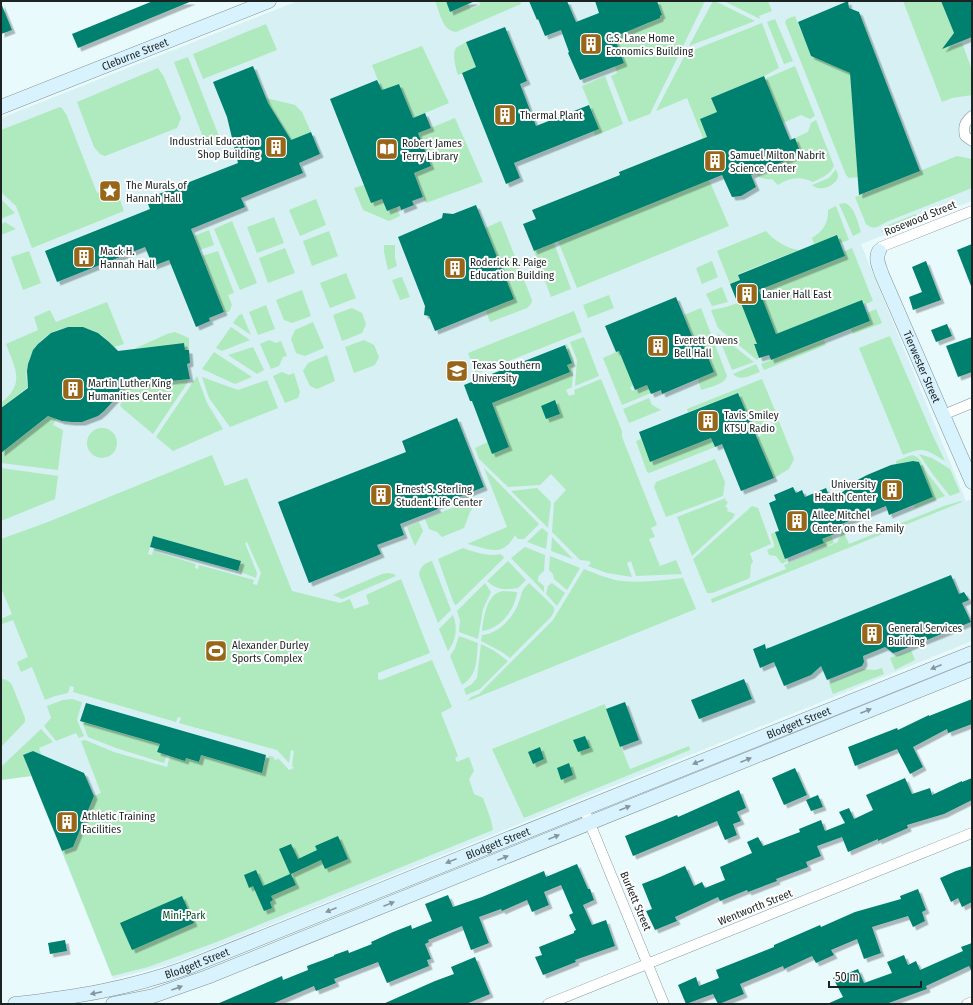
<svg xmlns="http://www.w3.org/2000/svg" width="973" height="1005" viewBox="0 0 973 1005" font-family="'Fira Sans Condensed',sans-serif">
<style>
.built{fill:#d6f0f3}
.green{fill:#aeeabd;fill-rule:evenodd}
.building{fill:#00806e;filter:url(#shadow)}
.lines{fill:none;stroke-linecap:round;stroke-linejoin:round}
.street-casing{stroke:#839294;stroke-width:11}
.secondary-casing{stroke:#839294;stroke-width:15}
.street{stroke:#fff;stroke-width:10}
.secondary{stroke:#d8f2fe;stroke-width:14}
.oneway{fill:#84959b}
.labels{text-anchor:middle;stroke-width:4;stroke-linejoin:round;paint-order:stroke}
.poi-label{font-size:11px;fill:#1d2323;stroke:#fff;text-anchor:start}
.street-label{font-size:11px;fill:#1d2323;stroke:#fff}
.park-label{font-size:11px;fill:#024923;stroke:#fff}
</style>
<defs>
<filter id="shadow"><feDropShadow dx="3.5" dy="3.5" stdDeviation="0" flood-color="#0004"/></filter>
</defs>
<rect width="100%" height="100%" fill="#e9fafc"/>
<!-- built -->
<path class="built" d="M 298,1 L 972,1 L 972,201 L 861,244 L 966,501 L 972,499 L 972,641 L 225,943 L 171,964 L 113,979 L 31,776 L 1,780 L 1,118 Z"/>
<!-- green -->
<g class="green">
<path d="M 435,1 L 446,1 L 450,12 L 468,4 L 471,9 L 480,5 L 479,1 L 520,1 L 521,4 L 456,32 C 442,31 440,12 435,1 Z"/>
<path d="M 657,1 L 705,1 L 650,114 L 629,122 L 611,76 L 617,73 L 615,66 L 609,27 L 623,34 L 629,31 L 629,30 L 650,23 L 649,21 L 660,18 L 660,16 L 662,15 Z"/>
<path d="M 713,1 L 715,1 L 755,21 L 689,46 Z"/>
<path d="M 724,1 L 768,1 L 772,11 L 759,16 L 760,19 Z"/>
<path d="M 903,1 L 941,1 L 955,36 L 949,45 L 952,46 L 962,43 L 972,70 L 972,95 L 952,98 L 942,102 Z"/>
<path d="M 795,16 L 811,56 L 850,73 L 858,177 L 849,178 L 846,175 L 785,22 L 787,19 Z"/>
<path d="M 775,19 L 793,61 L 784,64 L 767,22 Z"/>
<path d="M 762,23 L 779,68 L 764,76 L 711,98 L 717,112 L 700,119 L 708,140 L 698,144 L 696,141 L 703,138 L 687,98 L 656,111 L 686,53 Z"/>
<path d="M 266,24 L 277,50 L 203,79 L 193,54 Z"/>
<path d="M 466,42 L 476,67 L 458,75 C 456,69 451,52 457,47 C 460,45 464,44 466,42 Z"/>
<path d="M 422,46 L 449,103 L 413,118 L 399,84 L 382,90 L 372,65 Z"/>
<path d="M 188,57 L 220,139 L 206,145 L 174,62 Z"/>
<path d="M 795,66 L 815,116 L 810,119 L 801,115 L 783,123 L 765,79 Z"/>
<path d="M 158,68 L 164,77 L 181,118 L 177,128 L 105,156 L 100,154 L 94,147 L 77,102 Z"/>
<path d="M 605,76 L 623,124 L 595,136 L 594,131 L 599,128 L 582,86 Z"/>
<path d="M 266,98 L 295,105 L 302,112 L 311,132 L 291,140 L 268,103 Z"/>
<path d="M 60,107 L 62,108 L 67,116 L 97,193 L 115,186 L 124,211 L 32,248 L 16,206 L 1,192 L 1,130 Z"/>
<path d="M 455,118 L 483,182 L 426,203 L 414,173 L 431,166 L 418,133 Z"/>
<path d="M 816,120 L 834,166 L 831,171 L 825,176 L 813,182 C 802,176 789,177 778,185 L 772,179 C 765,180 759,178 755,173 L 801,154 L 795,138 L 808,132 L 811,123 Z"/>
<path d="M 957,156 L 972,159 L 972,188 L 886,222 C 879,226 874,231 866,224 L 855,197 Z"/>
<path d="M 836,169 C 836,171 838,173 838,175 C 839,183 825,190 818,188 C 817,188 813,186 812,185 L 829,178 Z"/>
<path d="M 709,180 L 729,226 L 577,288 L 558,241 Z"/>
<path d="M 364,185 L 382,199 L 387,211 L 397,207 L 400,216 L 389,221 L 363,210 L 354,188 Z"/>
<path d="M 1,199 L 15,213 L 1,219 Z"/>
<path d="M 316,199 L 326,225 L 300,236 L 289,210 Z"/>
<path d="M 845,203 C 855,207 858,223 861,232 L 853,236 L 839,204 Z"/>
<path d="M 836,206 L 849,240 L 840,243 L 837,236 L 814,244 L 812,238 C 822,232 829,223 828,210 Z"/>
<path d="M 916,214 L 918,220 L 888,231 L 881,232 L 886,226 Z"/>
<path d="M 274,217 L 284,243 L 257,253 L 247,227 Z"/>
<path d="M 232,221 L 257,283 L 240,290 L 214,229 Z"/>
<path d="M 501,221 L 532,300 L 531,304 L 527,308 L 490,322 L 486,311 L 513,299 L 485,228 Z"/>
<path d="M 5,222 L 16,229 L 1,235 L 1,224 Z"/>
<path d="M 209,230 L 214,245 L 200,250 L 194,236 Z"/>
<path d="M 329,231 L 338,256 L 312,266 L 303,241 Z"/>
<path d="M 766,231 C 773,240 788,249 799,250 L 738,274 L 740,280 L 730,284 L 717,251 Z"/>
<path d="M 554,243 L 571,289 L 551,297 L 534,251 Z"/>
<path d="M 384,245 L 395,245 L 395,258 L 397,266 L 388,270 L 384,252 Z"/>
<path d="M 285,248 L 295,273 L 268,283 L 259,258 Z"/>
<path d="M 852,248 L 873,301 L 863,305 L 861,301 L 776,334 L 759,290 L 845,256 L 843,252 Z"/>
<path d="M 29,251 L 41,283 L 23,290 L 11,257 Z"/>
<path d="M 218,251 L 234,293 L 228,295 L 232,305 L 229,312 L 224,312 L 202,256 Z"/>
<path d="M 712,261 L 718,277 L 702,284 L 696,268 Z"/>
<path d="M 346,273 L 356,298 L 330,308 L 320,283 Z"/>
<path d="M 402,277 L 410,297 L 400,300 L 392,280 Z"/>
<path d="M 722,287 L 728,302 L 712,306 L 706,294 Z"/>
<path d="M 302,290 L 311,316 L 292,323 L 284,320 L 276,300 Z"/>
<path d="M 609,295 L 614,308 L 588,318 L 583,305 Z"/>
<path d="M 107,302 L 124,344 L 114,347 C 109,342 104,336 98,333 C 72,318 38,332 29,360 C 27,368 25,379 28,387 L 1,408 L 1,403 C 26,383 15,369 6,344 L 38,330 L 34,317 L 50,310 L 56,322 Z"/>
<path d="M 741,302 L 757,343 L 754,345 L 759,358 L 757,360 L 718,328 L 711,310 L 726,307 Z"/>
<path d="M 266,305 L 275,329 L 258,335 L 249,312 Z"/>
<path d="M 352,308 L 362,313 L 366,324 L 362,333 L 342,341 L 333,315 Z"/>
<path d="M 701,308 L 727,376 C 724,385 709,387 701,390 L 698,379 L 714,372 L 700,338 L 694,341 L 684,315 Z"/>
<path d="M 876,309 L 882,323 L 853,334 L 851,329 L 870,321 L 867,313 Z"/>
<path d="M 574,311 L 582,332 L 476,374 L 468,353 Z"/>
<path d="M 242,314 L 251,335 L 233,323 L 239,315 Z"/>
<path d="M 313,322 L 324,348 L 305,356 L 296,353 L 291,339 L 295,330 Z"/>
<path d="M 231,327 L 250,340 L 222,351 L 216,348 Z"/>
<path d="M 175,332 L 189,338 L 189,350 L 185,350 L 184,343 L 134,349 L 167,334 Z"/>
<path d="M 717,333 L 754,362 L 732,370 Z"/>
<path d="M 890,336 L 933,436 L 945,461 C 926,450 925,446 903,455 L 859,348 Z"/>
<path d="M 584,337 L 599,376 L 575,386 L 577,360 L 570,342 Z"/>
<path d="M 269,340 L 276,343 L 281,341 L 287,356 L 283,357 L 279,366 L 271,369 L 260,344 Z"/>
<path d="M 364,340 L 374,345 L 379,357 L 375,365 L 354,373 L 345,347 Z"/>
<path d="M 824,340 L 826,345 L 764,370 L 761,364 Z"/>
<path d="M 567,344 L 574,360 L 572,387 L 566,390 L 569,396 L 575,394 L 574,390 L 601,379 L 622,431 L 622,437 L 657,525 L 651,528 L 655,537 L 649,539 L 660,566 L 676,560 L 682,574 L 636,576 L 631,561 L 627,563 L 632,577 L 607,573 L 588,566 L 591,563 L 589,561 L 580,560 L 552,532 L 554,503 L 566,490 L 551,474 L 540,485 L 508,487 L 479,459 L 475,448 L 488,442 L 492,453 L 509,447 L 492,403 L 570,372 L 567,365 L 572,362 L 565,345 Z"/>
<path d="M 253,347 L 264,370 L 257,374 L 228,355 Z"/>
<path d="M 619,351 L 640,383 L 630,387 L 632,391 L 647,385 L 651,393 L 622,405 L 603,358 Z"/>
<path d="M 214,352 L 252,377 L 235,384 L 202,369 Z"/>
<path d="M 327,355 L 335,381 L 317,389 L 310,386 L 303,371 L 308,363 Z"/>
<path d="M 756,364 L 760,372 C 751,375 740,382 733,374 Z"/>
<path d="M 282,372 L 289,375 L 294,373 L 300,392 L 298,398 L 285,403 L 273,376 Z"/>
<path d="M 197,376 L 207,403 L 223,429 L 173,451 L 156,437 Z"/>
<path d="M 202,377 L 238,390 L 267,380 L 278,408 L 230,427 L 209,398 Z"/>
<path d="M 190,379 L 153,434 L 121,407 L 120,405 L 126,395 L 120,391 L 121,386 Z"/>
<path d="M 762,379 L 777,415 L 753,431 L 738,393 L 688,412 L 687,409 Z"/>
<path d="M 649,398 L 652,405 L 661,410 L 629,423 L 623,409 Z"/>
<path d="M 50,415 L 56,419 L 53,425 L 63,430 L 58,470 L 1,463 L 1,453 Z"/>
<path d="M 778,419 L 794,459 L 789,469 L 774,478 L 759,442 L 749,446 Z"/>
<circle cx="102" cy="443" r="15"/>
<path d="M 711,438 L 715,447 L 649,473 L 647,472 L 636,441 L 641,439 L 651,462 Z"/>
<path d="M 919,454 L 932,458 L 950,469 L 960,492 L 950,496 L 934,476 Z"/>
<path d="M 212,455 L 225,486 L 247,478 L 292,591 L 340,603 L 350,599 L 354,609 L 369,604 L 366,595 L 401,579 L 430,653 L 378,673 L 378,679 L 381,680 L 432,660 L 452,707 L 441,713 L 458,756 L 455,758 L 457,762 L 469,757 L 474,771 L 469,779 L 474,794 L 483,798 L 491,820 L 493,830 L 214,943 L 148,967 L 112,976 L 62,851 L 73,847 L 94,796 L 101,793 L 81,741 L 85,740 L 114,752 L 167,767 L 170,756 L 185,760 L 186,758 L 199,762 L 201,755 L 261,773 L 266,758 L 268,758 L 269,756 L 274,757 L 274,759 L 277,760 L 278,758 L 289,770 L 294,768 L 292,766 L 294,751 L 291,750 L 289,763 L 277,750 L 179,723 L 181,718 L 178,717 L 176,722 L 73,692 L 74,687 L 70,686 L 68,693 L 55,696 L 45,700 L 32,667 L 21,672 L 17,662 L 28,657 L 13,620 L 2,624 L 1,619 L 12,614 L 1,588 L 1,539 L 48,522 ZM 153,536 L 241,561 L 238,571 L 256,578 L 257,573 L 245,543 L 247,542 L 261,573 L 257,585 L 253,584 L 254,580 L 199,565 L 198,569 L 195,568 L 196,564 L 153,551 L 152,555 L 148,554 Z"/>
<path d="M 912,455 L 917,457 L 920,460 L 928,474 L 945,496 L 915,508 L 914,505 L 933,497 L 919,462 L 913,461 L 896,464 L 896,461 Z"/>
<path d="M 715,459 L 725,482 L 723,496 L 666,517 L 654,487 L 656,482 Z"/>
<path d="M 1,468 L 58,476 L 55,499 L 1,521 Z"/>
<path d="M 484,468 L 539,524 L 524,539 L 518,539 L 515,535 C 502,559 487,548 467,544 L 507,527 Z"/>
<path d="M 537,488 L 551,502 L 548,528 L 511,491 Z"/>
<path d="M 726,498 L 725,500 L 728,502 L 725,507 L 728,508 L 727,511 L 735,514 L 733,518 L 692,556 L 677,517 Z"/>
<path d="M 474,499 L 475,504 L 470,512 L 464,528 L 442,537 L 437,532 L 429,529 L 425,519 Z"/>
<path d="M 961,501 L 962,502 L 712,603 L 711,599 L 786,569 L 784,565 L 838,542 L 838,540 L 843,531 L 849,544 L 944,506 Z"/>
<path d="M 752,506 L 758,508 L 771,544 L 750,553 L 753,562 L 751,564 L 750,577 L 748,579 L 712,593 L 707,593 L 693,559 Z"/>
<path d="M 419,522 L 423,531 L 415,546 L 407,527 Z"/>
<path d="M 542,528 L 548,533 L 546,549 L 527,542 Z"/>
<path d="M 775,532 L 787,561 L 782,564 L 776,556 L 769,555 L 767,550 L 774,547 L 774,544 L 771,534 Z"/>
<path d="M 831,535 L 834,543 L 812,551 L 811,548 L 823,543 L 822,539 Z"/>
<path d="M 552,537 L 573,559 L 551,551 Z"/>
<path d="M 525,547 L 545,555 L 544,571 C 540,574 538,575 538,581 L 544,586 L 544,592 L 511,558 Z"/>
<path d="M 463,548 C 475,552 487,557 500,554 L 504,557 L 503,559 L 456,605 L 455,605 L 453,601 L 438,559 Z"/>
<path d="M 550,556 L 580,568 L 567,590 L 554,579 L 553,574 L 549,570 Z"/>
<path d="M 432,561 L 451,610 L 438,623 L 419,575 C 420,567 424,563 432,561 Z"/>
<path d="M 508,561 L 526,580 L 518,588 C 505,590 496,590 487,581 Z"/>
<path d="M 584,569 C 597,574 610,580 623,581 C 643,583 663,580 683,578 L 696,609 L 468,701 L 471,697 L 479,694 L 553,620 Z"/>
<path d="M 388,573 L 394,574 L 396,576 L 342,599 L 333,595 L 382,574 Z"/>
<path d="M 485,583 L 491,592 L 483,609 L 478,639 L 459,632 L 460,620 L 457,611 Z"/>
<path d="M 529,583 L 552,605 C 556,609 554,612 551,617 L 510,658 L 502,652 L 481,641 L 482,635 C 498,634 514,617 519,602 C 523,591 520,592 529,583 Z"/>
<path d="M 552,583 L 565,593 L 557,606 L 546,594 L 548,586 Z"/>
<path d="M 503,591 L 517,592 C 515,610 500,629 482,631 C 484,617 486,594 503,591 Z"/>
<path d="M 453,615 C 458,627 456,641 448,651 L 439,629 Z"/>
<path d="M 459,636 L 478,643 C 476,660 478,675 462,685 L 450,656 L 455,648 Z"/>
<path d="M 481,644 L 493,650 L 508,661 L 480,689 L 466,695 L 464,689 L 472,684 L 477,678 Z"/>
<path d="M 911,650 L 915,660 L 895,670 L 890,658 Z"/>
<path d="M 882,668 L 884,674 L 833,694 L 829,683 L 863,669 L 875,670 Z"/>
<path d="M 1,679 C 6,679 9,681 12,685 L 25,718 L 25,722 L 1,747 Z"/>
<path d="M 72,699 L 82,702 L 77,720 L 84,736 L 79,738 L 76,733 L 56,741 L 44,726 L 51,718 L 47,706 L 63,700 Z"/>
<path d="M 605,704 L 606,709 L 630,769 L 689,746 L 690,750 L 524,818 L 492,749 Z"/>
<path d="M 82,722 L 160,744 L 157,752 L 167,755 L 164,763 L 116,748 L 88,737 Z"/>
<path d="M 41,729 L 53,742 L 39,748 L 41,754 L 33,751 L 23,755 L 31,776 L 1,780 L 1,767 Z"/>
</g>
<!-- building -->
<g class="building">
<path d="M 153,1 L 192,1 L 78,48 L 72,34 Z"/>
<path d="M 446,1 L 475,1 L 450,12 Z"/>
<path d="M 529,1 L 567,1 L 576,22 L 599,13 L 595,1 L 657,1 L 662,15 L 660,16 L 660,18 L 614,37 L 624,63 L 580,80 L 568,53 L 569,52 L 561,30 L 545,36 L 538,19 L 537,20 Z"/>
<path d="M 848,1 L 849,8 L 859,12 L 920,171 L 859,195 L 850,73 L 811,56 L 798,22 Z"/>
<path d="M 941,1 L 972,1 L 972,37 L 942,49 L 954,33 Z"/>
<path d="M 1,3 L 12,30 L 1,34 Z"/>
<path d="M 505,27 L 527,81 L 520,84 L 536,126 L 589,105 L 599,129 L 514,163 L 520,178 L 506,184 L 462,73 L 476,67 L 466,42 Z"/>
<path d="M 253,66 L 268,103 L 291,140 L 311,132 L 320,154 L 299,163 L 303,173 L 241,198 L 245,207 L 191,229 L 224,312 L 209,318 L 210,321 L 196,327 L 169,260 L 153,266 L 145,247 L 57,282 L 45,251 L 150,209 L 146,199 L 238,163 L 227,117 L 213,82 Z"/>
<path d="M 764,76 L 790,140 L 795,138 L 801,154 L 751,175 L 756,187 L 741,196 L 732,197 L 722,175 L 534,251 L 523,224 L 536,219 L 532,210 L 620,175 L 619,172 L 707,137 L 700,119 L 717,112 L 711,98 Z"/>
<path d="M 377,80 L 382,90 L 399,84 L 413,118 L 425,113 L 431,128 L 418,133 L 431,166 L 414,173 L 423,197 L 412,201 L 414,205 L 401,210 L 400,206 L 387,211 L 382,199 L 371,203 L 330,99 Z"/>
<path d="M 476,205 L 514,299 L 435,331 L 429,316 L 424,315 L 425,306 L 398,237 L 442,218 L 443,213 L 453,214 Z"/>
<path d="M 837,235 L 845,256 L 759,290 L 776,334 L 862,300 L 870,321 L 771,360 L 769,355 L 759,358 L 754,344 L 757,344 L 739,298 L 736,299 L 730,284 L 740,280 L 738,275 Z"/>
<path d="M 972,244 L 972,286 L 971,286 L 957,250 Z"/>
<path d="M 926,261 L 941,300 L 913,310 L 909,297 L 922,292 L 912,267 Z"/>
<path d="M 676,297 L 694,341 L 700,338 L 714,372 L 662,394 L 661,390 L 651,394 L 647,385 L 635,390 L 619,351 L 616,352 L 605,326 Z"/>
<path d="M 947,324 L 952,336 L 936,342 L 931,330 Z"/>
<path d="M 68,327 L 83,327 L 98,333 L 109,342 L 118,351 L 184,343 L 185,350 L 189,350 L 190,363 L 187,364 L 190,379 L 122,386 L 116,398 L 104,411 L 98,416 L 82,422 L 72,422 L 62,421 L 48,416 L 1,453 L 1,408 L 28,388 L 27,371 L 28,364 L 33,350 L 38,344 L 51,333 Z"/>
<path d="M 972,337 L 972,372 L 958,377 L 946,346 Z"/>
<path d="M 565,345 L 572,363 L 567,365 L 570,372 L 492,403 L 509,447 L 492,454 L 472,401 L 470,401 L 464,385 Z"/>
<path d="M 738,393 L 774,478 L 741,491 L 722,444 L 715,447 L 711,438 L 650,462 L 639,432 Z"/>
<path d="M 555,400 L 560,414 L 546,419 L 541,406 Z"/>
<path d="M 457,418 L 484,487 L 436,506 L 438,509 L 400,524 L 404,535 L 377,545 L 381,554 L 309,583 L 278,502 L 406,452 L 402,441 Z"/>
<path d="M 913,461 L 919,462 L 933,497 L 889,515 L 886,506 L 839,525 L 842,531 L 822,539 L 824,543 L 785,559 L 775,532 L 779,531 L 769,503 L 776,500 L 774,495 L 793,487 L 796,493 L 802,490 L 805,497 L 826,488 L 831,500 L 851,486 L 850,484 L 867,475 L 891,465 Z"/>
<path d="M 153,536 L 241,561 L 238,571 L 150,547 Z"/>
<path d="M 951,575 L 959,594 L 964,592 L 969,600 L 962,603 L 971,622 L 897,652 L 893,653 L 885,647 L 863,656 L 864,662 L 862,666 L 827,680 L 821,666 L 811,675 L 784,686 L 774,662 L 760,668 L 753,649 L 765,644 L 766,649 Z"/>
<path d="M 744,679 L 752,699 L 699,719 L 691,700 Z"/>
<path d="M 972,699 L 972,724 L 948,733 L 947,729 L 913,747 L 923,767 L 910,774 L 897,749 L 855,766 L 848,747 L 897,728 L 898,730 L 929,715 L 929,716 Z"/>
<path d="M 625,702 L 639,740 L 620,747 L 606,709 Z"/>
<path d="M 86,703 L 266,755 L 262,773 L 201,755 L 199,762 L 186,758 L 185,761 L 157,752 L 160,744 L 80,721 Z"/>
<path d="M 585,736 L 590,748 L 578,752 L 573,740 Z"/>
<path d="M 540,747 L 544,759 L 533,764 L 528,752 Z"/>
<path d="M 33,751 L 84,773 L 94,796 L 73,847 L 62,851 L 23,755 Z"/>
<path d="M 569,763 L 573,775 L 561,780 L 557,768 Z"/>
<path d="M 795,768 L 807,795 L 784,805 L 772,778 Z"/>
<path d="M 905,778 L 912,794 L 930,788 L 932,795 L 962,781 L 962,782 L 972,778 L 972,800 L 944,814 L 907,825 L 908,828 L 878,841 L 878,839 L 848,852 L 842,837 L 817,846 L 821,856 L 806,862 L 808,867 L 776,879 L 777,881 L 748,892 L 747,890 L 720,901 L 718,897 L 675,917 L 677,921 L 655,930 L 646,911 L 652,909 L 642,884 L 660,877 L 685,866 L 694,886 L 702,882 L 705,888 L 725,880 L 720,867 L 752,853 L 747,842 L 758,837 L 763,846 L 800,832 L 799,829 L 821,820 L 825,831 L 845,823 L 839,812 L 849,808 L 854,819 L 873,810 L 866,795 Z"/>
<path d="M 739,790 L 746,808 L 737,812 L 741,821 L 733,824 L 737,835 L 725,840 L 717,821 L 633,856 L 625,836 L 677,815 L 678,817 Z"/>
<path d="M 818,795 L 823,807 L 811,811 L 806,800 Z"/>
<path d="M 338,836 L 348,859 L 325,869 L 321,860 L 291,874 L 296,885 L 271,896 L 273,900 L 270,902 L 272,908 L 264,911 L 253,886 L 249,888 L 244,875 L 256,870 L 263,886 L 290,874 L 279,849 L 291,844 L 298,859 L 317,850 L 315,846 Z"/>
<path d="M 577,864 L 588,889 L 590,889 L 594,900 L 583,905 L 592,925 L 606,920 L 615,946 L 575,960 L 576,962 L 543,975 L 535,957 L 542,955 L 539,947 L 574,933 L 574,931 L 576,930 L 569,915 L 573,913 L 561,885 L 544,892 L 549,905 L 532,912 L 527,900 L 502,911 L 501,909 L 479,917 L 489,943 L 471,950 L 462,926 L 428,940 L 429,942 L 425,944 L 431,959 L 427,960 L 429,966 L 387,983 L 378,962 L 334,979 L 336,983 L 316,991 L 314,986 L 272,1004 L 217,1004 L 282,976 L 283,980 L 308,970 L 307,966 L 334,956 L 334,955 L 348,950 L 349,953 L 372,944 L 371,942 L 393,932 L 411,925 L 412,929 L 432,921 L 425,904 L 448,895 L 453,907 L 482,897 L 544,871 L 546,877 Z"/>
<path d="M 972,866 L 972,902 L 962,907 L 958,898 L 951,902 L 940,878 L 956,871 Z"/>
<path d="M 918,889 L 926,910 L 922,912 L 925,921 L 913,927 L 908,916 L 872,927 L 881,953 L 864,959 L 857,939 L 831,950 L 834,955 L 816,963 L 812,956 L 784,969 L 783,966 L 740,984 L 744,994 L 719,1004 L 718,1004 L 713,994 L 686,1004 L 678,985 L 696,977 L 699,986 L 719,978 L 716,970 L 774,947 L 774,945 L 820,925 L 821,927 L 855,912 L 901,899 L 900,896 Z"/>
<path d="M 182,896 L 194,923 L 132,950 L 120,923 Z"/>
<path d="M 65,940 L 67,951 L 50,954 L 48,943 Z"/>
<path d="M 972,943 L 972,972 L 969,966 L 926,986 L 927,989 L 886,1004 L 827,1004 L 843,997 L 833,978 L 842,973 L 843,975 L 858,969 L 864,983 L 892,973 L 887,962 L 904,955 L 908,965 L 916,961 L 920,970 L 963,951 L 961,947 Z"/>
<path d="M 475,957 L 490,994 L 466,1004 L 383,1004 L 435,981 L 454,974 L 451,967 Z"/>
</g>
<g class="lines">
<!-- street casing -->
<g class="street-casing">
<g id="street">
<path d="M 972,116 C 964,123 963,127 965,136 L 972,141"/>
<path d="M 879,251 L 881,247 L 886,245 L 972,211"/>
<path d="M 943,415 L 972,403"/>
<path d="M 584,809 L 664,1004"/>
<path d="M 548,1004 L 972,833"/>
<path d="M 967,1004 L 972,1002"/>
</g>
</g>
<!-- secondary casing -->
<g class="secondary-casing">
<g id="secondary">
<path id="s1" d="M 1,107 L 269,1"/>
<path id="s2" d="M 879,251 C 875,259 879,266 882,275 L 972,482"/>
<path id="s3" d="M 15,1004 C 76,997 127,989 186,968 L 972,653"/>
<path d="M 113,1004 L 153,996 L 207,977 L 972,669"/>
</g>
</g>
<!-- street -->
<use href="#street" class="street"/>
<!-- secondary -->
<use href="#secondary" class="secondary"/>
</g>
<!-- one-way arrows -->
<defs><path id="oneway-solid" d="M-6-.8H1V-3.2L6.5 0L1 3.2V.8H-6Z"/></defs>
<g class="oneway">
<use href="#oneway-solid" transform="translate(936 667) rotate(158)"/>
<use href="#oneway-solid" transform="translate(866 711) rotate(-22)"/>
<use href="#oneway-solid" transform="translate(746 760) rotate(-22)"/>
<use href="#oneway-solid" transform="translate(698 762) rotate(158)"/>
<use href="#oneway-solid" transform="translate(625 808) rotate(-22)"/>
<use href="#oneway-solid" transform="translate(554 837) rotate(-22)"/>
<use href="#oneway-solid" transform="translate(503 858) rotate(-22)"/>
<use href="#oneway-solid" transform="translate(451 861) rotate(158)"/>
<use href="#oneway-solid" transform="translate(389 904) rotate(-22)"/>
<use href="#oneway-solid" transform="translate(331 910) rotate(158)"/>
<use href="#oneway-solid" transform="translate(177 988) rotate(-20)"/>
<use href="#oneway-solid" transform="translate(96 993) rotate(169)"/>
</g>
<!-- icons -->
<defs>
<g id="building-square" transform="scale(1.15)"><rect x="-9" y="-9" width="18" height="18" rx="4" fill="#976618" stroke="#fff"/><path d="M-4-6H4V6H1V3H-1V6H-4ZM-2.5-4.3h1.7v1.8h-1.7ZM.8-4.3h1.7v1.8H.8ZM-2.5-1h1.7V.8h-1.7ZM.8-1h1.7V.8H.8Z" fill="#fff"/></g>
<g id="library-square" transform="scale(1.15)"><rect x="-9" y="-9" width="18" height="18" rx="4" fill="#976618" stroke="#fff"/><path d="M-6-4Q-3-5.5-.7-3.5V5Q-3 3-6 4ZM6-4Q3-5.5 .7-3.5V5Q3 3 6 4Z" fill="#fff"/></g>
<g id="sight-square" transform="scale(1.15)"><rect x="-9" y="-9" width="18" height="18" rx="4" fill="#976618" stroke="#fff"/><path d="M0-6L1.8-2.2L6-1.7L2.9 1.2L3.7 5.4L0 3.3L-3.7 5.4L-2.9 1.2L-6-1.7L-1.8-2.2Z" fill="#fff"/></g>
<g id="university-square" transform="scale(1.15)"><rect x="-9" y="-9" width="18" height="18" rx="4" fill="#976618" stroke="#fff"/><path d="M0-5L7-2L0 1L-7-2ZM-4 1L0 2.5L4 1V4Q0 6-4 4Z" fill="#fff"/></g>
<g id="stadium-square" transform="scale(1.15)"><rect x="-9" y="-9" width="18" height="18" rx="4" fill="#976618" stroke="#fff"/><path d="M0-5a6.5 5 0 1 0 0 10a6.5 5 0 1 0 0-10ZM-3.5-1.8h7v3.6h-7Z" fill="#fff"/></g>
</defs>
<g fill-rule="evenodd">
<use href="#building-square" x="591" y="44"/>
<use href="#building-square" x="505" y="115"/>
<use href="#building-square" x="276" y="147"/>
<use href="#library-square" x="387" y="149"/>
<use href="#building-square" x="715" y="161"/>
<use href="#sight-square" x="110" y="191"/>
<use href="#building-square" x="84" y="257"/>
<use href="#building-square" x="455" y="268"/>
<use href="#building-square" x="747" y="294"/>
<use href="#building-square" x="658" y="346"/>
<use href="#university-square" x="457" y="371"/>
<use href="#building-square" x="73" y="389"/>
<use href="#building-square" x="708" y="421"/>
<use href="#building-square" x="892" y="490"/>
<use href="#building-square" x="381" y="495"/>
<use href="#building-square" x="797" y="521"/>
<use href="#building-square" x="872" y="634"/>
<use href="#stadium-square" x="216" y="651"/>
<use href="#building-square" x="67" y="822"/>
</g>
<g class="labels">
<!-- poi labels -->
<g class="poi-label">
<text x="606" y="42">C.S. Lane Home<tspan x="606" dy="13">Economics Building</tspan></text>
<text x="520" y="119">Thermal Plant</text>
<text x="260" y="145" text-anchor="end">Industrial Education<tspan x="260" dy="13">Shop Building</tspan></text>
<text x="402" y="147">Robert James<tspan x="402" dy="13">Terry Library</tspan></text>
<text x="730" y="159">Samuel Milton Nabrit<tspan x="730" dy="13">Science Center</tspan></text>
<text x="126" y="189">The Murals of<tspan x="126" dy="13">Hannah Hall</tspan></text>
<text x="100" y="255">Mack H.<tspan x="100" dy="13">Hannah Hall</tspan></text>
<text x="470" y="266">Roderick R. Paige<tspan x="470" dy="13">Education Building</tspan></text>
<text x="762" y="298">Lanier Hall East</text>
<text x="674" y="344">Everett Owens<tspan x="674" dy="13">Bell Hall</tspan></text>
<text x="472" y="369">Texas Southern<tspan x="472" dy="13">University</tspan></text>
<text x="88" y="387">Martin Luther King<tspan x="88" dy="13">Humanities Center</tspan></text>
<text x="724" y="419">Tavis Smiley<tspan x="724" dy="13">KTSU Radio</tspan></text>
<text x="876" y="488" text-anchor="end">University<tspan x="876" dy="13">Health Center</tspan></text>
<text x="396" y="493">Ernest S. Sterling<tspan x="396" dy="13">Student Life Center</tspan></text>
<text x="812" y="519">Allee Mitchel<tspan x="812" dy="13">Center on the Family</tspan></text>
<text x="888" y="632">General Services<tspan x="888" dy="13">Building</tspan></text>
<text x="232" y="649">Alexander Durley<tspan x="232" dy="13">Sports Complex</tspan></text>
<text x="82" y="820">Athletic Training<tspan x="82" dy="13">Facilities</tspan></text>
</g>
<!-- street labels -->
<g class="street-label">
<text dy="4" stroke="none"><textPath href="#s1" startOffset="144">Cleburne Street</textPath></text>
<text transform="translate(920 218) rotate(-22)" y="4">Rosewood Street</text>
<text dy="4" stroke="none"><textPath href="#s2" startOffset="125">Tierwester Street</textPath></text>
<text dy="4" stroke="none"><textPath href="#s3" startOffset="835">Blodgett Street</textPath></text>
<text dy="4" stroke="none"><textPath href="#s3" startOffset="511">Blodgett Street</textPath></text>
<text transform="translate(636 901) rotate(67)" y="4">Burkett Street</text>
<text transform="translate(755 907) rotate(-22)" y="4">Wentworth Street</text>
<text dy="4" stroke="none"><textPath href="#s3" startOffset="187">Blodgett Street</textPath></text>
</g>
<!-- park labels -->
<g class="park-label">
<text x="184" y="919">Mini-Park</text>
</g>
</g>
<!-- border -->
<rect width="973" height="1005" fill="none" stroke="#1d2323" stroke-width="4"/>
<!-- scale -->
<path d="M829 981v6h92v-6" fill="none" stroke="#1d2323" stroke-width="2"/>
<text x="835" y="981" font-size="12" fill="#1d2323" stroke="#ffffff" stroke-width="3" paint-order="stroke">50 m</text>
</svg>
